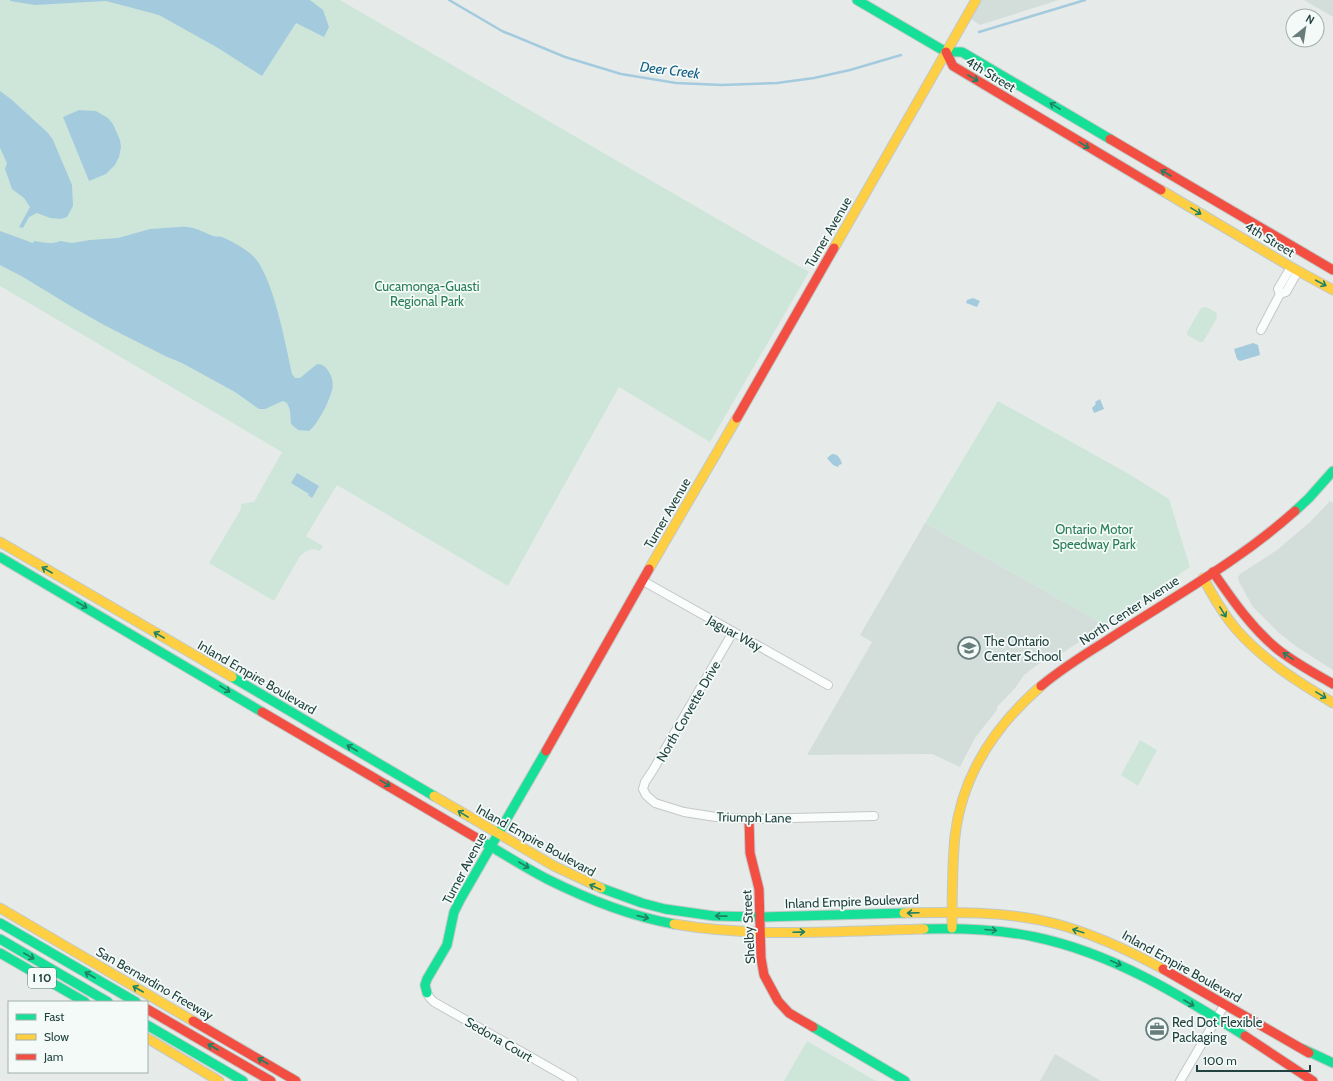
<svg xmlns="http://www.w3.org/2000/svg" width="1333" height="1081" viewBox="0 0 1333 1081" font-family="Cabin,sans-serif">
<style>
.built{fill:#d3dedb}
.green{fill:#cee6da}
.water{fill:#a4cbdd}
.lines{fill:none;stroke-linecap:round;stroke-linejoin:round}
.stream{stroke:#a4cbdd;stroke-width:2.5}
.street-casing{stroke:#c3c8c7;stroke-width:10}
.fast-casing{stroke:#c1c9c8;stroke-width:11}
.slow-casing{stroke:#c1c9c8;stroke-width:11}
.jam-casing{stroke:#c1c9c8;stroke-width:11}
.street{stroke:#fbfcfc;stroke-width:8}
.fast{stroke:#16e098;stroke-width:9}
.slow{stroke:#ffcf43;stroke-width:9}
.jam{stroke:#f24e42;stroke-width:9}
.oneway{stroke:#1d8163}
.labels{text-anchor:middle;stroke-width:3.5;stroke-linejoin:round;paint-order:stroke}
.shield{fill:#f4faf8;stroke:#607976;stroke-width:1}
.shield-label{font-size:12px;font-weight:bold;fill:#21423f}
.street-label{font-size:13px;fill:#21423f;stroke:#f4faf8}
.park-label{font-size:13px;fill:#277d57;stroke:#f4faf8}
.poi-label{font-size:13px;fill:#21423f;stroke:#f4faf8;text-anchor:start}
.water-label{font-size:14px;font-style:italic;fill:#155e84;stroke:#f4faf8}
</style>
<rect width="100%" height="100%" fill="#e6ebea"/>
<!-- built -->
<g class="built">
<path d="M 982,0 L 1059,0 L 980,25 L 971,19 Z"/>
<path d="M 1304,0 L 1333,0 L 1333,17 Z"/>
<path d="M 1330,501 L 1333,503 L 1333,670 L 1297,647 L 1279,633 L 1253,607 L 1239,582 L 1238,577 L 1240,574 L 1277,550 L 1310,522 Z"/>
<path d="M 925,523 L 1105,625 L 1061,654 L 1046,660 L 1037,665 L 1024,675 L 1016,687 L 997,707 L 997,710 L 975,738 L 960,767 L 932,754 L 807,755 L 872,642 L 860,635 Z"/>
<path d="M 1055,1054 L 1101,1081 L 1040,1081 Z"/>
</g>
<!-- green -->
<g class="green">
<path d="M 0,0 L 340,0 L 809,272 L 710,442 L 619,387 L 508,586 L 337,485 L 306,536 L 323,546 L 320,551 C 312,548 306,550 300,556 L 274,601 L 209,563 L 241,509 L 241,504 L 254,502 L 282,452 L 0,286 Z"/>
<path d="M 1206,307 L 1216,312 L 1217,318 L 1203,342 L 1200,342 L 1187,335 L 1187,332 L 1201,308 Z"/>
<path d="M 998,401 L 1129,474 L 1169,499 L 1190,567 L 1105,625 L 925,523 Z"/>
<path d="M 1140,740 L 1157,750 L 1138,786 L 1121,775 Z"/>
<path d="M 807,1041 L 876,1081 L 784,1081 Z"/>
</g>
<!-- water -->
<g class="water">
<path d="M 10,0 L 310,0 L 323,10 L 329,27 L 324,37 L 296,23 L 262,76 L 218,48 L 159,15 L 106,1 L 35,5 L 10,1 Z"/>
<path d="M 0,91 L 12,100 L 48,133 L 53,140 L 72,185 L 73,206 L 67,217 L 61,219 L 50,218 L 37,213 L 29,217 L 23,228 L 19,227 L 30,207 L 24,198 L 12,189 L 5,169 L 7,163 L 0,148 Z"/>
<path d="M 79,110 L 96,111 L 108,118 L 113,124 L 120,140 L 121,147 L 119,157 L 115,165 L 106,174 L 89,181 L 63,117 Z"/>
<path d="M 179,227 C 194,226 200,231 213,236 C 216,237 219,236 222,237 C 232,241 246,249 253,256 C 273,275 286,346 292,374 L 295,378 L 300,378 L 317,364 C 323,364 326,367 329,372 C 332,377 334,384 332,390 C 329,402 318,424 309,431 L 298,430 L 291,424 L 290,410 L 287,403 L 283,401 L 265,409 L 259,409 L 235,392 L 182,363 L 165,356 L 104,325 L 69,305 L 23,277 L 0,265 L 0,231 L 33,243 L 34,241 C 42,242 52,245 60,241 L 72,243 L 90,240 L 118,238 L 150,229 Z"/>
<path d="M 973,298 L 980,301 L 977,307 L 966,303 L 967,300 Z"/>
<path d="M 1253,343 L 1258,345 L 1260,355 L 1240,361 L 1237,359 L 1234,349 Z"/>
<path d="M 1100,399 L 1104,409 L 1094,413 L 1092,408 L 1096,404 L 1095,402 Z"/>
<path d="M 832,454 C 838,454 841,459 842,464 L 839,465 L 838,467 L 833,465 L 827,458 Z"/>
<path d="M 297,473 L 319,486 L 312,498 L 308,495 L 309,494 L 291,483 Z"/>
</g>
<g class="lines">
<!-- stream -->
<g class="stream">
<path d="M 449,0 L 502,31 L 565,57 L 621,74 L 676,83 L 722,85 L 777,83 L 814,78 L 850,70 L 901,55"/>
<path d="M 979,32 L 1085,0"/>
</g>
<!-- street casing -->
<g class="street-casing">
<g id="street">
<path d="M 1280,294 L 1286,292 L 1298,271"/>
<path d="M 1261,330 L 1280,294 L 1278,289 L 1291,267"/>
<path d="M 643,581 L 828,685"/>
<path d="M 733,632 L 653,770 L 645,782 L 643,789 L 646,795 L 655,803 L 684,812 L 716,817 L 749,819 L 874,816"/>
<path d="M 427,993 L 430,998 L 434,1002 L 573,1081"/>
<path d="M 1180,1081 L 1225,1004"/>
</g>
</g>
<!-- fast casing -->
<g class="fast-casing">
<g id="fast">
<path d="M 857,0 L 946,52 L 962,52 L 1110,139"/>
<path d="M 1295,511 L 1309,498 L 1333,471"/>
<path d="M 0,557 L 262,712"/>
<path d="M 232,677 L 434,796"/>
<path d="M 480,840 C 502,853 524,867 547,879 C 587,899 629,916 674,924"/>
<path d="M 601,888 L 642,903 L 665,909 L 714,916 L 763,917 L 904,913"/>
<path d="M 0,923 L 136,1002"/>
<path d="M 924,929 C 961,928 998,929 1035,937 C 1112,953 1180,995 1245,1036"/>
<path d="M 0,939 L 108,1002"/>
<path d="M 0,953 L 85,1002"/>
<path d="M 427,993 L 425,985 L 427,979 L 447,945 L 454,912 L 460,900 L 546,751"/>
<path d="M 147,1025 L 243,1081"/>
<path d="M 813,1027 L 905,1081"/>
<path d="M 1303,1049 L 1333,1063"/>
</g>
</g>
<!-- slow casing -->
<g class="slow-casing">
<g id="slow">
<path d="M 1161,190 L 1291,267 L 1333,290"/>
<path d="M 834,248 L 976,0"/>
<path d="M 0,542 L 232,677"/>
<path d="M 649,569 L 737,418"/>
<path d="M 1203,578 C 1213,596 1223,614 1236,629 C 1263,660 1298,682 1333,703"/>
<path d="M 434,796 L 554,866 L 601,888"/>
<path d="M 0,908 L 193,1021"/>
<path d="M 904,913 C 954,912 1005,911 1053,923 C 1092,933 1128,950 1163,969"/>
<path d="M 674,924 C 756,938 840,931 924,929"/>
<path d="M 952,928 C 952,897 952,867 955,836 C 962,775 995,726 1041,686"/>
<path d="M 147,1038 L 219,1081"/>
</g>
</g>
<!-- jam casing -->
<g class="jam-casing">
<g id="jam">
<path d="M 946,52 L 953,66 L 1161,190"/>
<path d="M 1110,139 L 1333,270"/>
<path d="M 737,418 L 834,248"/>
<path d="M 1213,572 C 1232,599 1250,626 1276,648 C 1293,662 1314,673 1333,684"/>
<path d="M 1041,686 C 1060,670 1082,656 1103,643 C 1168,600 1237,563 1295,511"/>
<path d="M 262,712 L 480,840"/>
<path d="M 546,751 L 649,569"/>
<path d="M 749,819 L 750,853 L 759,889 L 761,958 L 764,975 L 778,1001 L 789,1013 L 813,1027"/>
<path d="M 1163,969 L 1309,1053"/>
<path d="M 147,1009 L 271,1081"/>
<path d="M 193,1021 L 296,1081"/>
<path d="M 1245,1036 L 1313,1081"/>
</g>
</g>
<!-- street -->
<use href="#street" class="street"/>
<!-- fast -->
<use href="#fast" class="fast"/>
<!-- slow -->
<use href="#slow" class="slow"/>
<!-- jam -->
<use href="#jam" class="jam"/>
</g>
<!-- one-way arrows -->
<defs><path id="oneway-shaft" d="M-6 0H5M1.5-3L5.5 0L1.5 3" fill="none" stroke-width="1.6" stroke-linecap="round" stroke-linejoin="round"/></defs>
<g class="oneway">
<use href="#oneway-shaft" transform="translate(973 78) rotate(31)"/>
<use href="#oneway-shaft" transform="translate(1055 106) rotate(-149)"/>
<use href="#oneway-shaft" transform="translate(1084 145) rotate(31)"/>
<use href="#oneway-shaft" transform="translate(1166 173) rotate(-150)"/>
<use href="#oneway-shaft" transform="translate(1196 211) rotate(31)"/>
<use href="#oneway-shaft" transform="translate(1321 283) rotate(28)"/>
<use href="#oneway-shaft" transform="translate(47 570) rotate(-150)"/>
<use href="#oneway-shaft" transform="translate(82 605) rotate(30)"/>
<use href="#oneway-shaft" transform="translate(1223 612) rotate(58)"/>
<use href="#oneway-shaft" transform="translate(159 635) rotate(-150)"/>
<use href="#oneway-shaft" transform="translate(1288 656) rotate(-145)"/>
<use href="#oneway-shaft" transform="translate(225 689) rotate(31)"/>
<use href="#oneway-shaft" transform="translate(1321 695) rotate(31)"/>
<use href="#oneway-shaft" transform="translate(352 748) rotate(-150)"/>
<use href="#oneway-shaft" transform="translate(385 783) rotate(31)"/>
<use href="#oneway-shaft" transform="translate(463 814) rotate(-149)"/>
<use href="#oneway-shaft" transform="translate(524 865) rotate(30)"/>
<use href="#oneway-shaft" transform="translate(595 887) rotate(-156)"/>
<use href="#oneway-shaft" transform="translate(913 913) rotate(178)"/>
<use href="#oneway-shaft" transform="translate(721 916) rotate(-179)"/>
<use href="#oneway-shaft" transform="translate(643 917) rotate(13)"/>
<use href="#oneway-shaft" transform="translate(991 930) rotate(5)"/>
<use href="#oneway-shaft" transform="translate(1078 931) rotate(-163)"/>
<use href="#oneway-shaft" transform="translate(799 932) rotate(-2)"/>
<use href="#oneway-shaft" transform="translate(29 956) rotate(30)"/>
<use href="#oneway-shaft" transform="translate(1116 963) rotate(24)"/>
<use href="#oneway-shaft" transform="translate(90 975) rotate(-150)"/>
<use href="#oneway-shaft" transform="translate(138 989) rotate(-150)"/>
<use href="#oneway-shaft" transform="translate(1189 1003) rotate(30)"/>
<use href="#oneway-shaft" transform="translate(213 1047) rotate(-150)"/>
<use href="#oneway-shaft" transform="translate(263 1061) rotate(-150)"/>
</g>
<!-- icons -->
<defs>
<g id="school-ring" transform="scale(1.15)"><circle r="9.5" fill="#f4faf8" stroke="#667d7b" stroke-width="1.5"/><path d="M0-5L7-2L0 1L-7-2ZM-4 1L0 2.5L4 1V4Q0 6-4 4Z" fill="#667d7b"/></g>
<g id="office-ring" transform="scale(1.15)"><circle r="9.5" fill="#f4faf8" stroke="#667d7b" stroke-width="1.5"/><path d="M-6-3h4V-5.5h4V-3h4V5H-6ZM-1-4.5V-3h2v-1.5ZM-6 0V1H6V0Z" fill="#667d7b"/></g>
</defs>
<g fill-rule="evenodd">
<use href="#school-ring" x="969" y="648"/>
<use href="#office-ring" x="1157" y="1029"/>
</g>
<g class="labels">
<!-- shield labels -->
<rect class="shield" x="28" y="968" width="28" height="20" rx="3"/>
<g class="shield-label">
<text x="42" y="982">I 10</text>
</g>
<!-- street labels -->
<g class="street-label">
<text transform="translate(991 74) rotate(31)" y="5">4th Street</text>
<text transform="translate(828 232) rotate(-60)" y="5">Turner Avenue</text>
<text transform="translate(1270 239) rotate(31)" y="5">4th Street</text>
<text transform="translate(667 513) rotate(-60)" y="5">Turner Avenue</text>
<text transform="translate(1129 610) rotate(-33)" y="5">North Center Avenue</text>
<text transform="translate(735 633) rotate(29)" y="5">Jaguar Way</text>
<text transform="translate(257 677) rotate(30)" y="5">Inland Empire Boulevard</text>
<text transform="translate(688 711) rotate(-60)" y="5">North Corvette Drive</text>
<text transform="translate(754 817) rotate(1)" y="5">Triumph Lane</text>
<text transform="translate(536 840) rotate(29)" y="5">Inland Empire Boulevard</text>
<text transform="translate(464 868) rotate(-62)" y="5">Turner Avenue</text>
<text transform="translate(852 901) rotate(-2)" y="5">Inland Empire Boulevard</text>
<text transform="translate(748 927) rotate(-93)" y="5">Shelby Street</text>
<text transform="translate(1182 966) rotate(29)" y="5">Inland Empire Boulevard</text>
<text transform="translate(155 983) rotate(30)" y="5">San Bernardino Freeway</text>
<text transform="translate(499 1039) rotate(30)" y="5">Sedona Court</text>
</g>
<!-- park labels -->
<g class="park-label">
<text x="427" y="291">Cucamonga-Guasti<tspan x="427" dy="15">Regional Park</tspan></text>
<text x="1094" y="534">Ontario Motor<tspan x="1094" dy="15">Speedway Park</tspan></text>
</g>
<!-- poi labels -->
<g class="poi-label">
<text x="984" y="646">The Ontario<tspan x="984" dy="15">Center School</tspan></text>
<text x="1172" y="1027">Red Dot Flexible<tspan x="1172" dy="15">Packaging</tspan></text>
</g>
<!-- water labels -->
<g class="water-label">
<text transform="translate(670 70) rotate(7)" y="5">Deer Creek</text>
</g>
</g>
<!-- legend -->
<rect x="8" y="1001" width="140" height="72" fill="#f4faf8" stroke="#a0b0ae"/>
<rect x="16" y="1014" width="20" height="6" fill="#16e098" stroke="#a0b0ae"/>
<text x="44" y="1021" font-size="12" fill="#21423f">Fast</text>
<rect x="16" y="1034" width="20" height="6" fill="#ffcf43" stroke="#a0b0ae"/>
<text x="44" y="1041" font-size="12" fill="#21423f">Slow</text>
<rect x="16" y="1054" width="20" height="6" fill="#f24e42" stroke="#a0b0ae"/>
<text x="44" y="1061" font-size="12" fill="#21423f">Jam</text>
<!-- north arrow -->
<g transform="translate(1305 28) rotate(30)"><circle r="19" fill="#f4faf8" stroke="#a0b0ae"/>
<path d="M0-3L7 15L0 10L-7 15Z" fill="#667d7b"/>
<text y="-6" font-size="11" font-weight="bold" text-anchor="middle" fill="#21423f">N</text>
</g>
<!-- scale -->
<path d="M1197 1065v6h113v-6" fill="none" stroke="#21423f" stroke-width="2"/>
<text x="1203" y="1065" font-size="12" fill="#21423f" stroke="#f4faf8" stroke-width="3" paint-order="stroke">100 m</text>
</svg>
